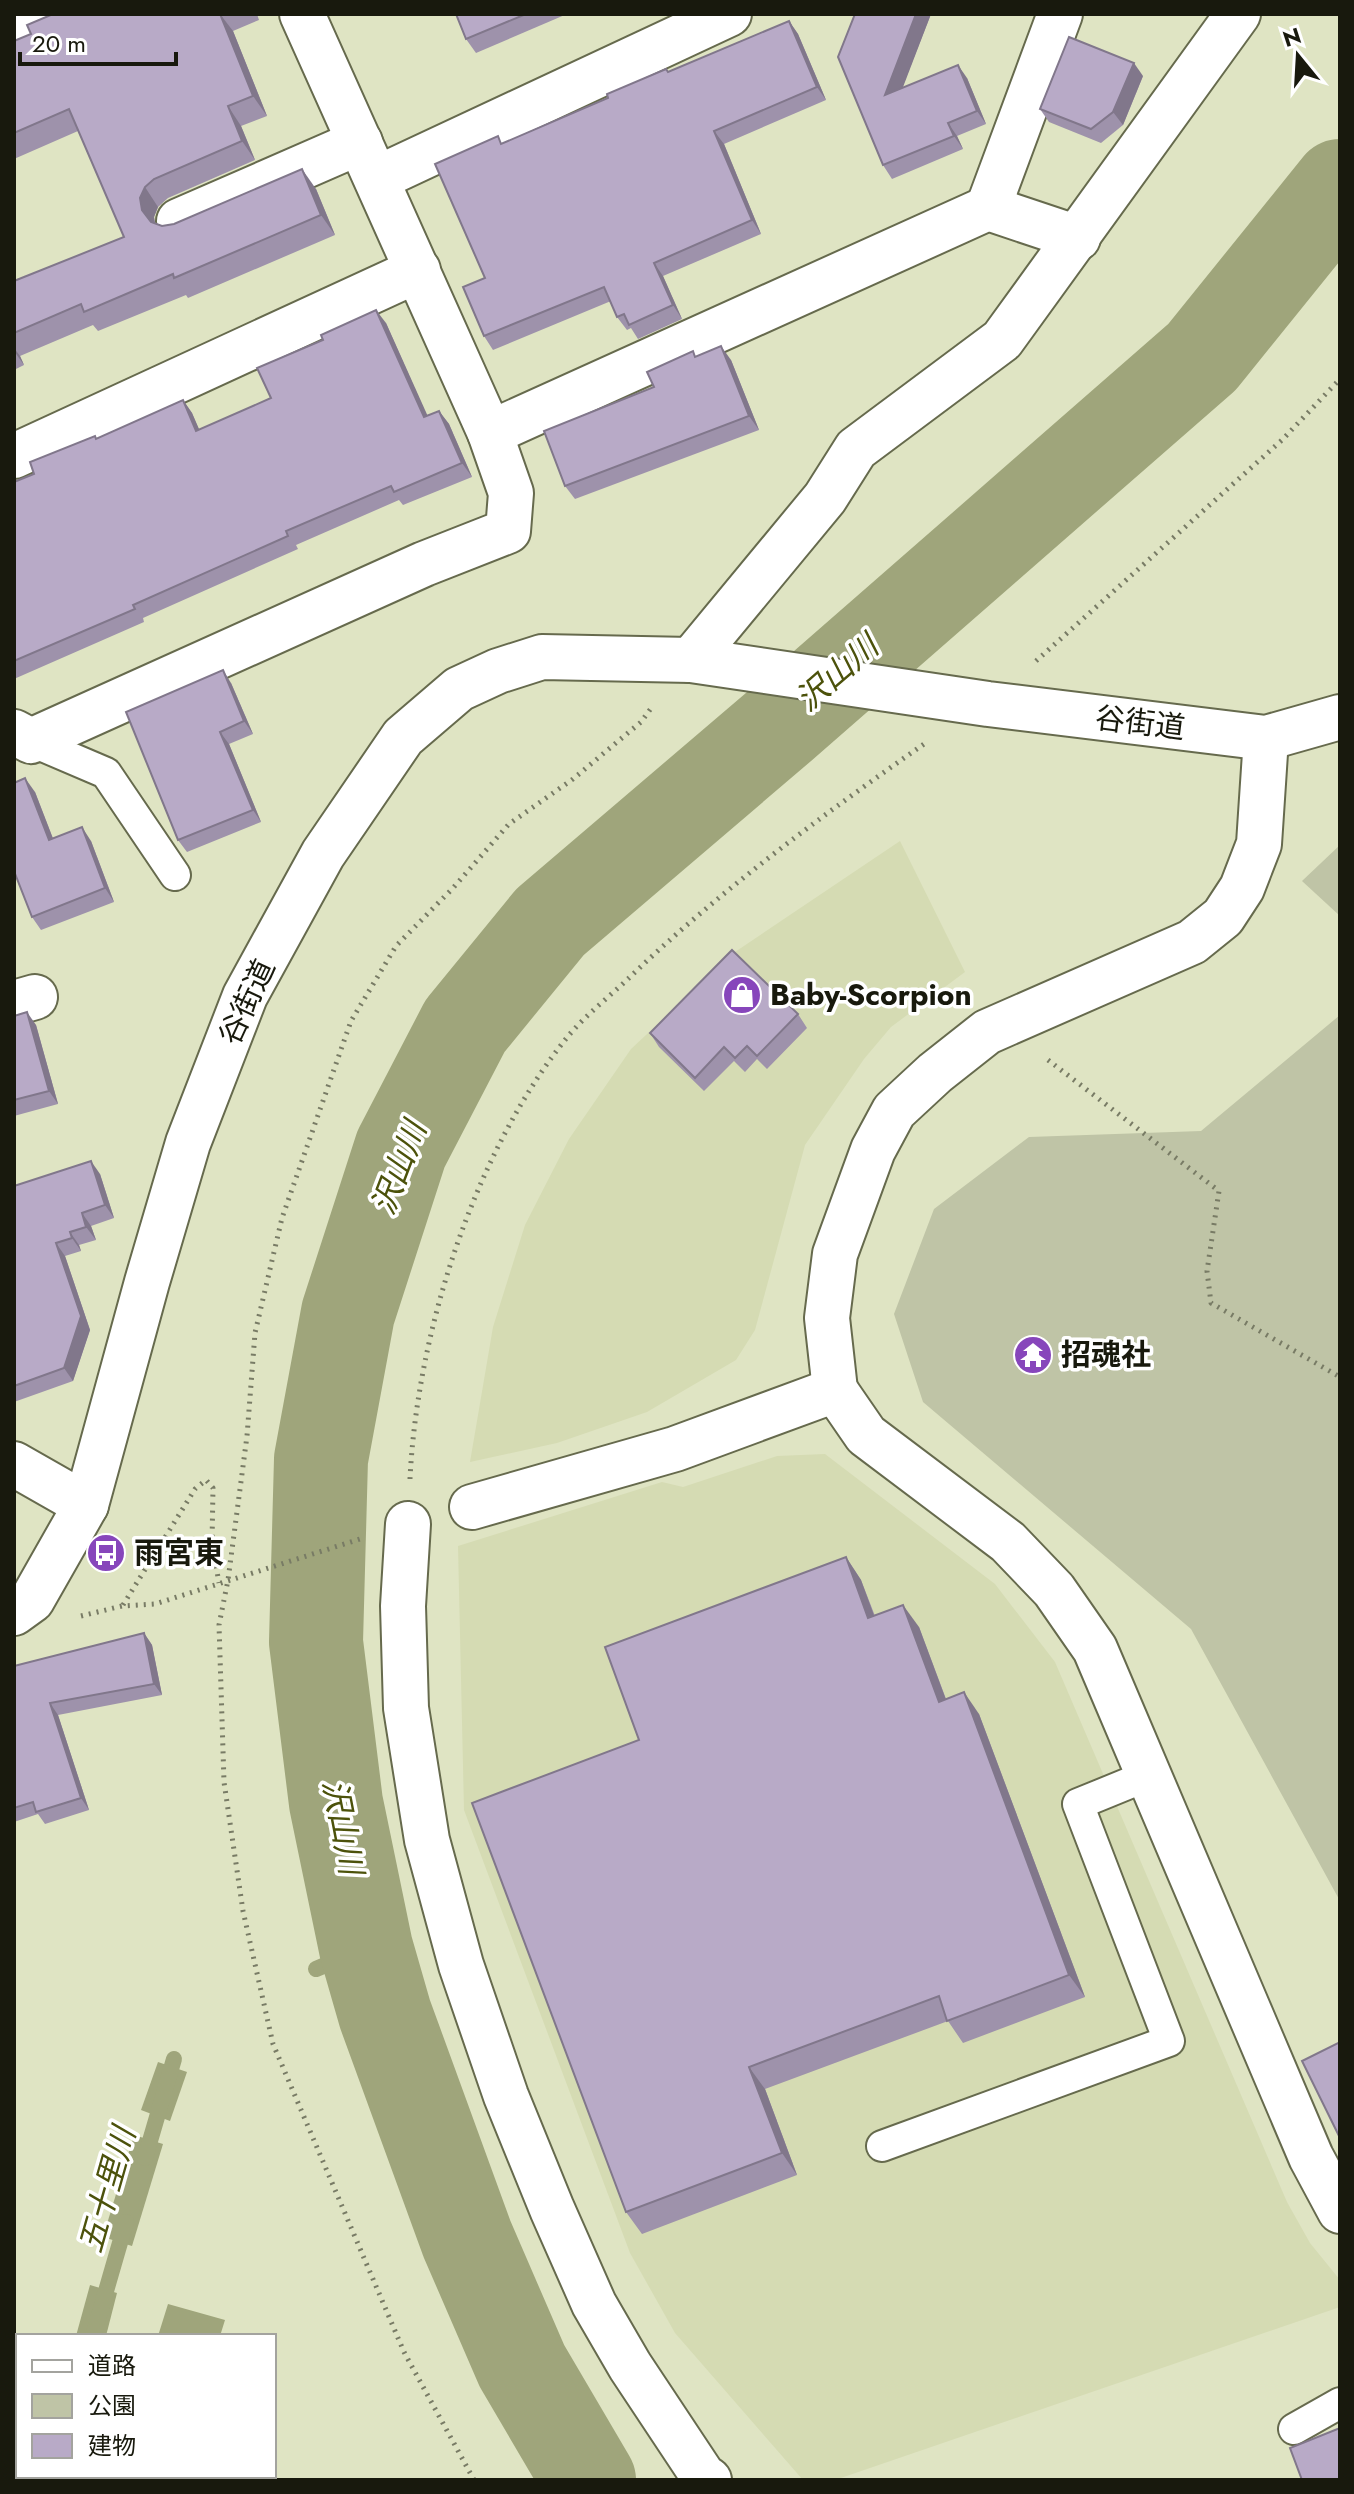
<svg xmlns="http://www.w3.org/2000/svg" width="1354" height="2494" viewBox="0 0 1354 2494" font-family="Jost,'Noto Sans JP',sans-serif">
<style>
.built{fill:#d5dbb3}
.green{fill:#bfc4a6}
.water{fill:#9fa57b}
.lines{fill:none;stroke-linecap:round;stroke-linejoin:round}
.stream{stroke:#9fa57b;stroke-width:16}
.river{stroke:#9fa57b;stroke-width:94}
.service-casing{stroke:#666a4d;stroke-width:34}
.minor-casing{stroke:#666a4d;stroke-width:48}
.tertiary-casing{stroke:#666a4d;stroke-width:48}
.path{stroke:#787b65;stroke-width:5;stroke-dasharray:2 6;stroke-linecap:butt}
.service{stroke:#fff;stroke-width:30}
.minor{stroke:#fff;stroke-width:44}
.tertiary{stroke:#fff;stroke-width:44}
.wall{fill:#9e92ab}
.shaded-wall{fill:#81778b}
.building{fill:#b8aac7;stroke:#81778b;stroke-width:2}
.labels{text-anchor:middle;stroke-width:7;stroke-linejoin:round;paint-order:stroke}
.street-label{font-size:30px;fill:#18190d;stroke:#fff}
.poi-label{font-size:30px;font-weight:bold;fill:#18190d;stroke:#fff;text-anchor:start}
.water-label{font-size:32px;font-style:italic;fill:#4c520b;stroke:#fff}
</style>
<rect width="100%" height="100%" fill="#dfe4c3"/>
<!-- built -->
<g class="built">
<path d="M 900,841 L 965,972 L 891,1027 L 864,1059 L 805,1145 L 755,1330 L 736,1360 L 647,1412 L 557,1443 L 470,1462 L 493,1327 L 525,1225 L 569,1139 L 631,1049 L 735,952 Z"/>
<path d="M 825,1454 L 995,1584 L 1055,1662 L 1287,2202 L 1310,2243 L 1340,2280 L 1340,2307 L 835,2480 L 803,2480 L 675,2333 L 630,2253 L 464,1810 L 458,1546 L 662,1482 L 683,1487 L 777,1456 Z"/>
</g>
<!-- green -->
<g class="green">
<path d="M 1340,845 L 1340,916 L 1302,881 Z"/>
<path d="M 1340,1015 L 1340,1901 L 1191,1629 L 923,1402 L 894,1314 L 934,1209 L 1029,1137 L 1201,1131 Z"/>
</g>
<!-- water -->
<g class="water">
<path d="M 158,2062 L 187,2072 L 170,2121 L 141,2110 Z"/>
<path d="M 134,2135 L 163,2144 L 132,2246 L 103,2237 Z"/>
<path d="M 90,2285 L 117,2293 L 106,2336 L 76,2336 Z"/>
<path d="M 168,2304 L 225,2320 L 220,2336 L 158,2336 Z"/>
</g>
<g class="lines">
<!-- stream -->
<g class="stream">
<path d="M 316,1969 L 366,1948"/>
<path d="M 145,2158 L 174,2059"/>
<path d="M 93,2336 L 126,2222"/>
</g>
<!-- river -->
<path class="river" d="M 589,2480 L 522,2366 L 467,2239 L 385,2014 L 366,1948 L 336,1803 L 316,1642 L 321,1459 L 348,1313 L 401,1149 L 465,1026 L 550,922 L 782,724 L 1202,357 L 1340,186"/>
<!-- service casing -->
<g class="service-casing">
<g id="service">
<path d="M 31,741 L 106,773 L 175,875"/>
<path d="M 882,2146 L 1169,2041 L 1078,1804 L 1149,1775"/>
<path d="M 1294,2429 L 1340,2403"/>
</g>
</g>
<!-- minor casing -->
<g class="minor-casing">
<g id="minor">
<path d="M 302,14 L 490,433 L 988,208 L 1078,238"/>
<path d="M 14,20 L 27,14"/>
<path d="M 378,178 L 729,14"/>
<path d="M 988,208 L 1060,14"/>
<path d="M 179,221 L 360,142"/>
<path d="M 14,456 L 418,270"/>
<path d="M 691,660 L 825,498 L 856,449 L 1002,340 L 1238,14"/>
<path d="M 14,732 L 31,741 L 424,564 L 508,531 L 511,493 L 490,433"/>
<path d="M 14,1003 L 35,997"/>
<path d="M 835,1390 L 866,1435 L 1008,1542 L 1054,1590 L 1095,1649 L 1311,2157 L 1340,2211"/>
<path d="M 14,1464 L 86,1505"/>
<path d="M 408,1524 L 403,1606 L 406,1708 L 427,1840 L 461,1965 L 506,2096 L 552,2209 L 594,2304 L 630,2366 L 703,2476 L 709,2480"/>
</g>
</g>
<!-- tertiary casing -->
<g class="tertiary-casing">
<g id="tertiary">
<path d="M 472,1507 L 675,1449 L 835,1390 L 827,1318 L 835,1254 L 873,1150 L 894,1111 L 935,1073 L 987,1032 L 1192,942 L 1223,917 L 1242,888 L 1259,844 L 1266,738"/>
<path d="M 14,1613 L 32,1600 L 86,1505 L 147,1282 L 188,1143 L 245,996 L 323,854 L 403,737 L 459,689 L 498,671 L 542,657 L 691,660 L 988,704 L 1266,738 L 1340,717"/>
</g>
</g>
<!-- path -->
<g class="path">
<path d="M 1036,661 L 1282,440 L 1340,379"/>
<path d="M 1048,1060 L 1219,1191 L 1207,1271 L 1211,1303 L 1340,1377"/>
<path d="M 410,1479 C 417,1332 475,1150 569,1035 C 587,1014 610,996 630,977 C 718,892 824,814 924,744"/>
<path d="M 123,1605 L 195,1489 L 206,1480 L 213,1488 L 212,1543 L 219,1583"/>
<path d="M 81,1616 L 122,1606 L 155,1604 L 360,1539"/>
<path d="M 474,2480 L 404,2352 L 273,2044 L 243,1911 L 224,1782 L 219,1625 L 228,1580 L 247,1436 L 255,1333 L 282,1218 L 351,1021 L 396,946 L 453,888 L 509,824 L 573,779 L 641,722 L 652,707"/>
</g>
<!-- service -->
<use href="#service" class="service"/>
<!-- minor -->
<use href="#minor" class="minor"/>
<!-- tertiary -->
<use href="#tertiary" class="tertiary"/>
</g>
<!-- wall -->
<g class="wall">
<path d="M 53,14 L 257,14 L 259,20 L 233,31 L 267,116 L 241,126 L 255,160 L 168,198 L 158,207 L 154,217 L 155,223 L 162,226 L 174,224 L 316,189 L 335,235 L 188,298 L 186,295 L 98,331 L 93,325 L 20,356 L 24,365 L 14,370 L 14,281 L 124,237 L 78,131 L 14,159 L 14,41 L 31,34 Z"/>
<path d="M 456,14 L 567,14 L 476,53 L 466,39 Z"/>
<path d="M 855,14 L 931,14 L 902,88 L 967,78 L 986,124 L 957,136 L 963,149 L 892,179 L 883,165 Z"/>
<path d="M 789,21 L 798,34 L 826,100 L 724,144 L 761,234 L 663,276 L 682,319 L 638,339 L 631,328 L 627,330 L 617,317 L 611,301 L 493,350 L 484,336 L 485,278 L 503,143 Z"/>
<path d="M 1143,76 L 1123,125 L 1101,143 L 1049,122 L 1040,109 Z"/>
<path d="M 386,323 L 427,416 L 439,411 L 449,424 L 472,477 L 403,505 L 399,500 L 296,545 L 298,549 L 143,618 L 144,622 L 14,679 L 14,482 L 34,474 L 97,439 L 183,400 L 192,413 L 199,430 L 271,398 Z"/>
<path d="M 696,356 L 731,360 L 759,430 L 575,499 L 565,486 L 654,387 Z"/>
<path d="M 231,683 L 253,734 L 229,744 L 261,822 L 187,852 L 178,840 Z"/>
<path d="M 35,792 L 53,839 L 91,841 L 114,902 L 41,930 L 32,917 Z"/>
<path d="M 798,1014 L 807,1028 L 767,1069 L 757,1059 L 745,1072 L 734,1061 L 704,1091 L 659,1047 L 650,1033 Z"/>
<path d="M 14,1016 L 36,1025 L 58,1104 L 14,1116 Z"/>
<path d="M 100,1174 L 114,1218 L 91,1226 L 96,1240 L 79,1245 L 81,1251 L 65,1256 L 90,1330 L 73,1381 L 14,1402 L 14,1186 Z"/>
<path d="M 846,1557 L 861,1580 L 875,1616 L 919,1627 L 946,1699 L 979,1714 L 1085,1997 L 963,2043 L 948,2021 L 765,2089 L 797,2175 L 642,2234 L 626,2212 L 639,1740 Z"/>
<path d="M 144,1633 L 152,1645 L 162,1695 L 58,1715 L 89,1810 L 45,1824 L 38,1814 L 14,1822 L 14,1666 Z"/>
</g>
<!-- shaded-wall -->
<g class="shaded-wall">
<path d="M 220,14 L 233,31 L 267,116 L 253,96 Z"/>
<path d="M 916,14 L 931,14 L 895,108 L 885,95 Z"/>
<path d="M 789,21 L 798,34 L 826,100 L 817,87 Z"/>
<path d="M 1134,63 L 1143,76 L 1123,125 L 1113,112 Z"/>
<path d="M 958,65 L 967,78 L 986,124 L 977,111 Z"/>
<path d="M 228,106 L 241,126 L 255,160 L 242,141 Z"/>
<path d="M 948,123 L 957,136 L 963,149 L 954,136 Z"/>
<path d="M 714,131 L 724,144 L 761,234 L 752,220 Z"/>
<path d="M 302,169 L 316,189 L 335,235 L 321,215 Z"/>
<path d="M 145,187 L 158,207 L 154,217 L 156,230 L 142,210 L 140,198 Z"/>
<path d="M 654,263 L 663,276 L 682,319 L 673,305 Z"/>
<path d="M 376,310 L 386,323 L 434,430 L 424,417 Z"/>
<path d="M 721,346 L 731,360 L 759,430 L 749,416 Z"/>
<path d="M 14,348 L 20,356 L 24,365 L 14,351 Z"/>
<path d="M 183,400 L 192,413 L 206,445 L 196,431 Z"/>
<path d="M 439,411 L 449,424 L 472,477 L 462,463 Z"/>
<path d="M 223,670 L 231,683 L 253,734 L 244,721 Z"/>
<path d="M 220,732 L 229,744 L 261,822 L 253,810 Z"/>
<path d="M 25,778 L 35,792 L 59,854 L 49,840 Z"/>
<path d="M 82,827 L 91,841 L 114,902 L 105,888 Z"/>
<path d="M 27,1012 L 36,1025 L 58,1104 L 49,1091 Z"/>
<path d="M 91,1161 L 100,1174 L 114,1218 L 105,1205 Z"/>
<path d="M 82,1213 L 91,1226 L 96,1240 L 86,1227 Z"/>
<path d="M 70,1232 L 79,1245 L 81,1251 L 72,1238 Z"/>
<path d="M 56,1243 L 65,1256 L 90,1330 L 73,1381 L 64,1368 Z"/>
<path d="M 846,1557 L 861,1580 L 883,1640 L 868,1618 Z"/>
<path d="M 903,1605 L 919,1627 L 955,1724 L 939,1702 Z"/>
<path d="M 144,1633 L 152,1645 L 162,1695 L 154,1684 Z"/>
<path d="M 964,1692 L 979,1714 L 1085,1997 L 1069,1975 Z"/>
<path d="M 50,1703 L 58,1715 L 89,1810 L 81,1798 Z"/>
<path d="M 749,2067 L 765,2089 L 797,2175 L 782,2153 Z"/>
<path d="M 216,2476 L 230,2476 L 229,2480 L 215,2480 Z"/>
</g>
<!-- building -->
<g class="building">
<path d="M 53,14 L 220,14 L 253,96 L 228,106 L 242,141 L 154,179 L 145,187 L 140,198 L 142,210 L 151,222 L 162,226 L 174,224 L 302,169 L 321,215 L 174,278 L 173,274 L 84,312 L 81,304 L 14,333 L 14,281 L 124,237 L 69,109 L 14,133 L 14,41 L 31,34 L 27,25 Z"/>
<path d="M 456,14 L 526,14 L 466,39 Z"/>
<path d="M 855,14 L 916,14 L 885,95 L 958,65 L 977,111 L 948,123 L 954,136 L 883,165 L 838,57 Z"/>
<path d="M 789,21 L 817,87 L 714,131 L 752,220 L 654,263 L 673,305 L 629,325 L 624,314 L 617,317 L 604,287 L 484,336 L 463,287 L 485,278 L 435,164 L 498,136 L 501,144 L 608,98 L 607,94 L 666,69 L 668,72 Z"/>
<path d="M 1069,37 L 1134,63 L 1113,112 L 1091,129 L 1040,109 Z"/>
<path d="M 376,310 L 424,417 L 439,411 L 462,463 L 394,492 L 391,486 L 286,531 L 288,536 L 133,605 L 135,609 L 14,661 L 14,482 L 34,474 L 30,462 L 95,436 L 96,439 L 183,400 L 196,431 L 271,398 L 257,368 L 323,340 L 321,335 Z"/>
<path d="M 721,346 L 749,416 L 565,486 L 544,431 L 654,387 L 647,372 L 693,351 L 695,357 Z"/>
<path d="M 223,670 L 244,721 L 220,732 L 253,810 L 178,840 L 126,712 Z"/>
<path d="M 25,778 L 49,840 L 82,827 L 105,888 L 32,917 L 14,871 L 14,783 Z"/>
<path d="M 732,950 L 798,1014 L 757,1056 L 747,1046 L 735,1058 L 724,1047 L 695,1078 L 650,1033 Z"/>
<path d="M 27,1012 L 49,1091 L 14,1100 L 14,1016 Z"/>
<path d="M 91,1161 L 105,1205 L 82,1213 L 86,1227 L 70,1232 L 72,1238 L 56,1243 L 81,1316 L 64,1368 L 14,1386 L 14,1186 Z"/>
<path d="M 846,1557 L 868,1618 L 903,1605 L 939,1702 L 964,1692 L 1069,1975 L 947,2021 L 939,1996 L 749,2067 L 782,2153 L 626,2212 L 472,1803 L 639,1740 L 605,1647 Z"/>
<path d="M 144,1633 L 154,1684 L 50,1703 L 81,1798 L 36,1812 L 33,1802 L 14,1808 L 14,1666 Z"/>
<path d="M 1340,2042 L 1340,2138 L 1302,2061 Z"/>
<path d="M 1340,2428 L 1340,2480 L 1302,2480 L 1290,2448 Z"/>
<path d="M 110,2476 L 216,2476 L 215,2480 L 109,2480 Z"/>
</g>
<!-- icons -->
<defs>
<g id="shop-disc" transform="scale(2)"><circle r="9.5" fill="#8746bb" stroke="#fff"/><path d="M-5-2.5h2.3a2.7 3.5 0 0 1 5.4 0H5L5.5 6h-11ZM-1.5-2.5h3a1.5 2.3 0 0 0-3 0Z" fill="#fff"/></g>
<g id="temple-disc" transform="scale(2)"><circle r="9.5" fill="#8746bb" stroke="#fff"/><path d="M0-6L5-2H3V0L6.5 2.5H4V6H1.5V3h-3V6H-4V2.5H-6.5L-3 0V-2H-5Z" fill="#fff"/></g>
<g id="bus-disc" transform="scale(2)"><circle r="9.5" fill="#8746bb" stroke="#fff"/><path d="M-5-6H5V4H4V6H2V4H-2V6H-4V4H-5ZM-3.5-4V0h7V-4ZM-3.5 1.2v1.5H-2V1.2ZM2 1.2v1.5H3.5V1.2Z" fill="#fff"/></g>
</defs>
<g fill-rule="evenodd">
<use href="#shop-disc" x="742" y="995"/>
<use href="#temple-disc" x="1033" y="1355"/>
<use href="#bus-disc" x="106" y="1553"/>
</g>
<g class="labels">
<!-- street labels -->
<g class="street-label">
<text transform="translate(1140 723) rotate(7)" y="10">谷街道</text>
<text transform="translate(247 1002) rotate(-65)" y="10">谷街道</text>
</g>
<!-- poi labels -->
<g class="poi-label">
<text x="770" y="1005">Baby-Scorpion</text>
<text x="1061" y="1365">招魂社</text>
<text x="134" y="1563">雨宮東</text>
</g>
<!-- water labels -->
<g class="water-label">
<text transform="translate(837 673) rotate(-41)" y="11">沢山川</text>
<text transform="translate(399 1168) rotate(-69)" y="11">沢山川</text>
<text transform="translate(343 1827) rotate(79)" y="11">沢山川</text>
<text transform="translate(107 2190) rotate(-74)" y="11">五十里川</text>
</g>
</g>
<!-- border -->
<rect width="1354" height="2494" fill="none" stroke="#18190d" stroke-width="32"/>
<!-- legend -->
<rect x="16" y="2334" width="260" height="144" fill="#ffffff" stroke="#a3a39e" stroke-width="2"/>
<rect x="32" y="2360" width="40" height="12" fill="#ffffff" stroke="#a3a39e" stroke-width="2"/>
<text x="88" y="2374" font-size="24" fill="#18190d">道路</text>
<rect x="32" y="2394" width="40" height="24" fill="#bfc4a6" stroke="#a3a39e" stroke-width="2"/>
<text x="88" y="2414" font-size="24" fill="#18190d">公園</text>
<rect x="32" y="2434" width="40" height="24" fill="#b8aac7" stroke="#a3a39e" stroke-width="2"/>
<text x="88" y="2454" font-size="24" fill="#18190d">建物</text>
<!-- north arrow -->
<g transform="translate(1298 56) rotate(342)" stroke="#ffffff" stroke-width="6" paint-order="stroke">
<path d="M0-6L14 30L0 20L-14 30Z" fill="#18190d"/>
<text y="-12" font-size="22" font-weight="bold" text-anchor="middle" fill="#18190d">N</text>
</g>
<!-- scale -->
<path d="M20 52v12h156v-12" fill="none" stroke="#18190d" stroke-width="4"/>
<text x="32" y="52" font-size="24" fill="#18190d" stroke="#ffffff" stroke-width="6" paint-order="stroke">20 m</text>
</svg>
